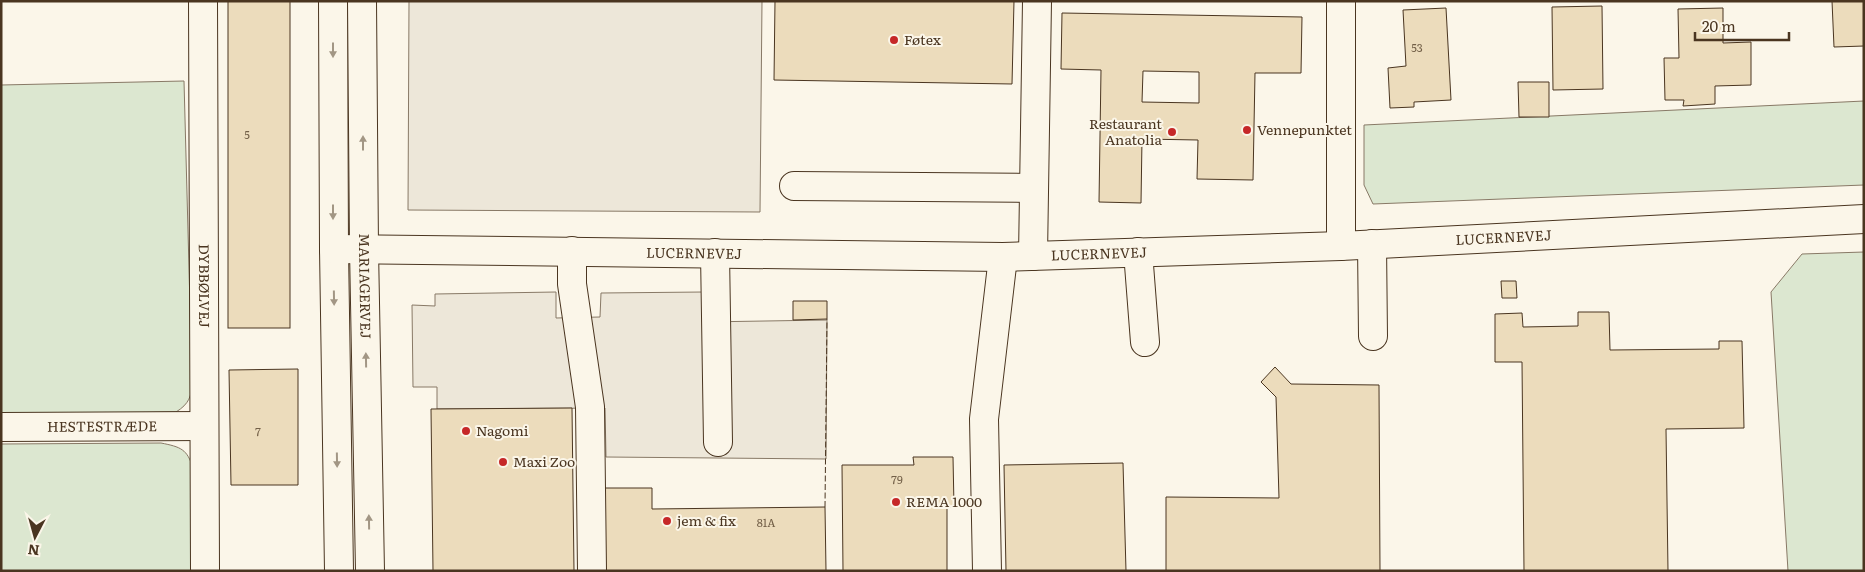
<svg xmlns="http://www.w3.org/2000/svg" width="1865" height="572" viewBox="0 0 1865 572" font-family="Literata,serif">
<style>
.green{fill:#dce7d0;stroke:#887966}
.parking{fill:#ede7d9;stroke:#887966}
.building{fill:#ecdcbc;stroke:#4a3520;fill-rule:evenodd}
.lines{fill:none;stroke-linecap:round;stroke-linejoin:round}
.minor-casing{stroke:#4a3520;stroke-width:30}
.minor{stroke:#fbf6e9;stroke-width:28}
.fence{stroke:#4a3520;stroke-width:1;stroke-dasharray:6 2.5;stroke-linecap:butt}
.oneway{fill:#a29684}
.poi-dot{fill:#c62828;stroke:#fbf6e9;stroke-width:2}
.labels{text-anchor:middle;stroke-width:4;stroke-linejoin:round;paint-order:stroke}
.number-label{font-size:11px;fill:#725f47}
.poi-label{font-size:14px;fill:#4a3520;stroke:#fbf6e9;text-anchor:start}
.street-label{font-size:14px;fill:#4a3520;stroke:#fbf6e9}
</style>
<rect width="100%" height="100%" fill="#fbf6e9"/>
<!-- green -->
<g class="green">
<path d="M 184,81 L 192,381 C 192,396 189,404 176,412 L 1,415 L 1,85 Z"/>
<path d="M 1864,101 L 1864,185 L 1373,204 L 1364,185 L 1364,125 Z"/>
<path d="M 1864,252 L 1864,571 L 1788,571 L 1771,292 L 1802,254 Z"/>
<path d="M 161,443 C 181,447 187,449 193,468 L 194,571 L 1,571 L 1,444 Z"/>
</g>
<!-- parking -->
<g class="parking">
<path d="M 409,1 L 762,1 L 760,212 L 408,210 Z"/>
<path d="M 556,292 L 556,318 L 600,317 L 601,293 L 703,292 L 703,322 L 827,320 L 826,459 L 606,457 L 605,408 L 437,409 L 437,387 L 413,387 L 412,305 L 435,306 L 435,294 Z"/>
</g>
<!-- building -->
<g class="building">
<rect x="228" y="1" width="62" height="327"/>
<path d="M 775,1 L 1014,1 L 1012,84 L 774,80 Z"/>
<path d="M 1832,1 L 1864,1 L 1864,46 L 1834,47 Z"/>
<path d="M 1602,6 L 1603,89 L 1553,90 L 1552,7 Z"/>
<path d="M 1446,8 L 1451,100 L 1414,102 L 1414,107 L 1390,108 L 1388,68 L 1406,66 L 1403,10 Z"/>
<path d="M 1723,8 L 1723,43 L 1751,42 L 1751,85 L 1715,86 L 1715,104 L 1683,106 L 1684,100 L 1665,100 L 1664,58 L 1679,58 L 1678,9 Z"/>
<path d="M 1062,13 L 1302,17 L 1301,73 L 1255,73 L 1253,180 L 1197,179 L 1198,140 L 1142,139 L 1141,203 L 1099,202 L 1101,70 L 1061,69 ZM 1143,71 L 1199,72 L 1199,103 L 1142,102 Z"/>
<path d="M 1518,82 L 1549,82 L 1549,117 L 1519,117 Z"/>
<path d="M 1501,281 L 1516,281 L 1517,298 L 1502,298 Z"/>
<path d="M 793,301 L 827,301 L 827,319 L 793,320 Z"/>
<path d="M 1578,312 L 1609,312 L 1610,350 L 1719,349 L 1719,341 L 1742,341 L 1744,428 L 1666,429 L 1668,571 L 1524,571 L 1522,362 L 1495,362 L 1495,314 L 1522,313 L 1523,327 L 1578,326 Z"/>
<path d="M 1275,367 L 1291,384 L 1379,385 L 1380,571 L 1166,571 L 1166,497 L 1279,498 L 1276,397 L 1261,382 Z"/>
<path d="M 298,369 L 298,485 L 231,485 L 229,370 Z"/>
<path d="M 572,408 L 574,571 L 433,571 L 431,409 Z"/>
<path d="M 913,457 L 953,457 L 954,507 L 947,507 L 947,571 L 843,571 L 842,465 L 914,465 Z"/>
<path d="M 1123,463 L 1126,571 L 1006,571 L 1004,465 Z"/>
<path d="M 603,488 L 652,488 L 652,509 L 825,507 L 826,571 L 604,571 Z"/>
</g>
<g class="lines">
<!-- minor casing -->
<g class="minor-casing">
<g id="minor">
<path id="s1" d="M 203,1 L 205,571"/>
<path d="M 333,1 L 334,249 L 339,571"/>
<path id="s2" d="M 362,1 L 364,249 L 370,571"/>
<path d="M 1341,1 L 1341,246"/>
<path d="M 794,186 L 1034,188"/>
<path d="M 1372,244 L 1373,336"/>
<path id="s3" d="M 334,249 L 1003,257 L 1341,246 L 1864,219"/>
<path d="M 572,251 L 572,284 L 590,407 L 592,571"/>
<path d="M 1138,252 L 1145,342"/>
<path d="M 715,253 L 718,442"/>
<path d="M 1033,256 L 1037,1"/>
<path id="s4" d="M 1,427 L 204,426"/>
<path d="M 987,571 L 984,419 L 1003,257"/>
</g>
</g>
<!-- minor -->
<use href="#minor" class="minor"/>
<!-- fence -->
<path class="fence" d="M 825,507 L 827,319"/>
</g>
<!-- one-way arrows -->
<defs><path id="oneway-solid" d="M-6-.8H1V-3.2L6.5 0L1 3.2V.8H-6Z" transform="scale(1.25)"/></defs>
<g class="oneway">
<use href="#oneway-solid" transform="translate(333 50) rotate(90)"/>
<use href="#oneway-solid" transform="translate(363 143) rotate(-90)"/>
<use href="#oneway-solid" transform="translate(333 212) rotate(90)"/>
<use href="#oneway-solid" transform="translate(334 298) rotate(89)"/>
<use href="#oneway-solid" transform="translate(366 360) rotate(-91)"/>
<use href="#oneway-solid" transform="translate(337 460) rotate(89)"/>
<use href="#oneway-solid" transform="translate(369 522) rotate(-91)"/>
</g>
<!-- markers -->
<g class="poi-dot">
<circle cx="894" cy="40" r="5"/>
<circle cx="1247" cy="130" r="5"/>
<circle cx="1172" cy="132" r="5"/>
<circle cx="466" cy="431" r="5"/>
<circle cx="503" cy="462" r="5"/>
<circle cx="896" cy="502" r="5"/>
<circle cx="667" cy="521" r="5"/>
</g>
<g class="labels">
<!-- number labels -->
<g class="number-label">
<text x="1417" y="52">53</text>
<text x="247" y="139">5</text>
<text x="258" y="436">7</text>
<text x="897" y="484">79</text>
<text x="766" y="527">81A</text>
</g>
<!-- poi labels -->
<g class="poi-label">
<text x="904" y="45">Føtex</text>
<text x="1162" y="129" text-anchor="end">Restaurant<tspan x="1162" dy="16">Anatolia</tspan></text>
<text x="1257" y="135">Vennepunktet</text>
<text x="476" y="436">Nagomi</text>
<text x="513" y="467">Maxi Zoo</text>
<text x="906" y="507">REMA 1000</text>
<text x="677" y="526">jem &amp; fix</text>
</g>
<!-- street labels -->
<g class="street-label">
<text dy="5" stroke="none"><textPath href="#s3" startOffset="1170">LUCERNEVEJ</textPath></text>
<text dy="5" stroke="none"><textPath href="#s3" startOffset="360">LUCERNEVEJ</textPath></text>
<text dy="5" stroke="none"><textPath href="#s3" startOffset="765">LUCERNEVEJ</textPath></text>
<text dy="5" stroke="none"><textPath href="#s1" startOffset="285">DYBBØLVEJ</textPath></text>
<text dy="5" stroke="none"><textPath href="#s2" startOffset="285">MARIAGERVEJ</textPath></text>
<text dy="5" stroke="none"><textPath href="#s4" startOffset="101">HESTESTRÆDE</textPath></text>
</g>
</g>
<!-- border -->
<rect width="1865" height="572" fill="none" stroke="#4a3520" stroke-width="5"/>
<!-- north arrow -->
<g transform="translate(35 537) rotate(186)" stroke="#fbf6e9" stroke-width="4" paint-order="stroke">
<path d="M0-4L9 19L0 12L-9 19Z" fill="#4a3520"/>
<text y="-8" font-size="14" font-weight="bold" text-anchor="middle" fill="#4a3520">N</text>
</g>
<!-- scale -->
<path d="M1695 32v8h94v-8" fill="none" stroke="#4a3520" stroke-width="2.5"/>
<text x="1702" y="32" font-size="15" fill="#4a3520" stroke="#fbf6e9" stroke-width="4" paint-order="stroke">20 m</text>
</svg>
